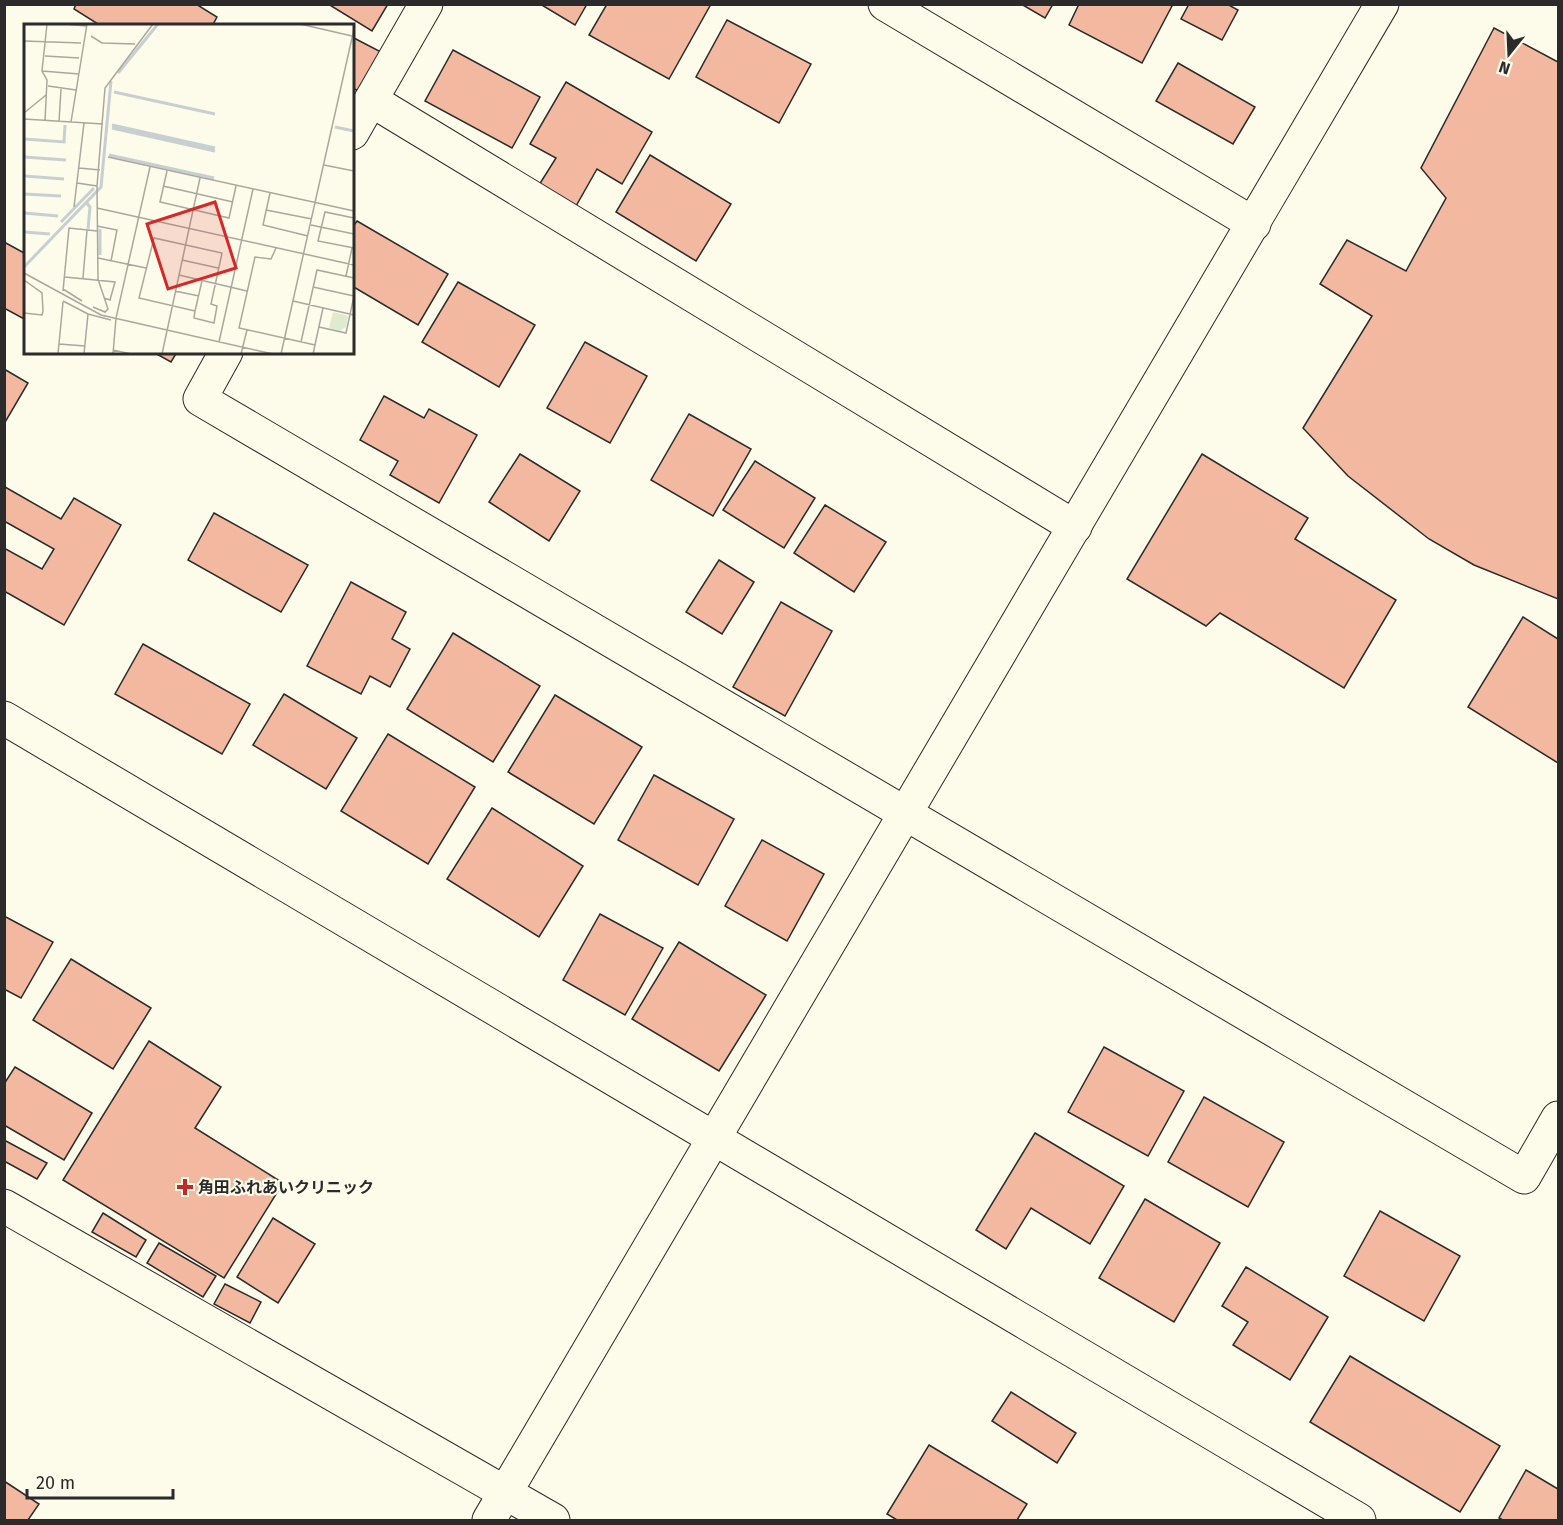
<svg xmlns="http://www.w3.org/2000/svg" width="1563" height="1525" viewBox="0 0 1563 1525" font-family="'Fira Sans','Noto Sans JP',sans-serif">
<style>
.building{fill:#f2b8a0;stroke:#2b2b2b;stroke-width:1.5}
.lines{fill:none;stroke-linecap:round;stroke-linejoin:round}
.street-casing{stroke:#2b2b2b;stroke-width:35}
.secondary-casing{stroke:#2b2b2b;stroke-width:35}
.street{stroke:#fdfbea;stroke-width:33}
.secondary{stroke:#fdfbea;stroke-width:33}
.poi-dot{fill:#c62828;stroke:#fdfbea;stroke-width:2}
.labels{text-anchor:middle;stroke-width:4.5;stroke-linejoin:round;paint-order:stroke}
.poi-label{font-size:16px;font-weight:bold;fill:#2b2b2b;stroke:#fdfbea;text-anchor:start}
.inset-river{fill:none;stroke:#c7d0d0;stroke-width:3}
.inset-road{fill:none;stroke:#a9a89e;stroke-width:1.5}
.view{fill:#d62828;fill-opacity:0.15;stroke:#d62828;stroke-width:3}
.inset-edge{fill:none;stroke:#2b2b2b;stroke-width:3}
</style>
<rect width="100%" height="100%" fill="#fdfbea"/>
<!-- building -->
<g class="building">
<path d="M 76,4 L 196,4 L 217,17 L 212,26 L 101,26 L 74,9 Z"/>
<path d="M 328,4 L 388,4 L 372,31 Z"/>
<path d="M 540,4 L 587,4 L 575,25 Z"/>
<path d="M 607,4 L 711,4 L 669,79 L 589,35 Z"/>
<path d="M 1021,4 L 1053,4 L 1045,18 Z"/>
<path d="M 1079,4 L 1173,4 L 1142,63 L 1069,25 Z"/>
<path d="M 1189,4 L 1227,4 L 1238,10 L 1222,40 L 1181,19 Z"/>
<path d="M 727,20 L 811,64 L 779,123 L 696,77 Z"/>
<path d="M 1494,28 L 1558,62 L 1558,599 L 1474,565 L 1429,539 L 1348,476 L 1303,428 L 1372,316 L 1320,284 L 1347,240 L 1406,271 L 1446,198 L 1421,168 Z"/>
<path d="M 352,37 L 381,52 L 359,91 L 352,88 Z"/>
<path d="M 453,50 L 540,97 L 512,148 L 425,101 Z"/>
<path d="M 1178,63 L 1255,107 L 1233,144 L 1156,101 Z"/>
<path d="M 566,82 L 652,132 L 622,184 L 597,169 L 576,206 L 539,185 L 556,158 L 530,144 Z"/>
<path d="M 650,155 L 731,204 L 696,261 L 616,212 Z"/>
<path d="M 357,221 L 448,274 L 418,325 L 352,286 L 352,228 Z"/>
<path d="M 4,242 L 26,254 L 26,320 L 4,308 Z"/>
<path d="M 458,282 L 535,325 L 499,387 L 422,342 Z"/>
<path d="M 585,342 L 647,376 L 610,443 L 547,408 Z"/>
<path d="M 153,352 L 177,352 L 171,362 Z"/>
<path d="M 4,369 L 28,383 L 4,424 Z"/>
<path d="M 384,396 L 424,418 L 429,409 L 477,435 L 439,503 L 390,475 L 398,461 L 360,440 Z"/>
<path d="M 689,414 L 751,449 L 713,516 L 651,480 Z"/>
<path d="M 520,454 L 580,491 L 549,541 L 489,502 Z"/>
<path d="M 1202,454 L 1308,518 L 1295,539 L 1396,600 L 1344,688 L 1220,613 L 1206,626 L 1127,579 Z"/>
<path d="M 755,461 L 815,498 L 784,548 L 723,510 Z"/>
<path d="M 5,487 L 61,519 L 74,498 L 121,525 L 64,625 L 4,591 L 4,548 L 42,569 L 54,549 L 4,521 Z"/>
<path d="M 825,505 L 886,542 L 854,592 L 794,553 Z"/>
<path d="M 214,513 L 308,565 L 281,612 L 188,560 Z"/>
<path d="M 719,560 L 754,582 L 722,634 L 686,612 Z"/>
<path d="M 351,582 L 406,612 L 392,639 L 410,649 L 390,687 L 370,676 L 361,694 L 307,666 Z"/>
<path d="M 781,602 L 832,631 L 785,716 L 733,687 Z"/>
<path d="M 1523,617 L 1558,639 L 1558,763 L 1468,707 Z"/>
<path d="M 453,633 L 540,686 L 493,762 L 407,709 Z"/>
<path d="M 143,644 L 250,704 L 222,754 L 115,694 Z"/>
<path d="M 284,694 L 357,738 L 326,789 L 253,745 Z"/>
<path d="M 555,695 L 642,747 L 594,824 L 508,772 Z"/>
<path d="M 388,734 L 475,787 L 428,864 L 341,811 Z"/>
<path d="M 654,775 L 734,819 L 698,885 L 618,840 Z"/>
<path d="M 492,808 L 583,866 L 539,937 L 447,879 Z"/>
<path d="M 762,840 L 824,874 L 787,941 L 725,906 Z"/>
<path d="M 600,914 L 663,948 L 625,1015 L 563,980 Z"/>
<path d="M 4,916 L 53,942 L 21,998 L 4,989 Z"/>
<path d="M 679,942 L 766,995 L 719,1071 L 632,1019 Z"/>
<path d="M 71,959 L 151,1008 L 113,1069 L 33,1020 Z"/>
<path d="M 149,1041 L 221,1087 L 195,1128 L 283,1183 L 224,1278 L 63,1180 Z"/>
<path d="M 1104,1047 L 1184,1091 L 1148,1156 L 1068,1112 Z"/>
<path d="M 15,1067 L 92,1113 L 64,1160 L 4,1125 L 4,1084 Z"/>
<path d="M 1204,1097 L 1284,1142 L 1248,1207 L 1168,1162 Z"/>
<path d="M 1035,1133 L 1124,1186 L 1090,1244 L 1031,1208 L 1006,1249 L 976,1230 Z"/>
<path d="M 4,1140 L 47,1163 L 37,1179 L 4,1161 Z"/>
<path d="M 1145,1199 L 1220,1243 L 1174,1322 L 1099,1278 Z"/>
<path d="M 1380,1211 L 1460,1256 L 1424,1321 L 1344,1276 Z"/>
<path d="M 103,1213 L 146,1240 L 136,1257 L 92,1232 Z"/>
<path d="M 273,1218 L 315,1244 L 278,1303 L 237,1277 Z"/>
<path d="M 159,1243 L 216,1276 L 203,1297 L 147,1263 Z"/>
<path d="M 1246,1267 L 1328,1317 L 1290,1380 L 1233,1345 L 1248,1322 L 1222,1306 Z"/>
<path d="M 225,1284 L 261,1302 L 250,1323 L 214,1304 Z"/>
<path d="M 1350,1356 L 1500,1446 L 1460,1512 L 1310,1422 Z"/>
<path d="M 1011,1392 L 1076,1433 L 1057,1463 L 992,1421 Z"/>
<path d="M 929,1445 L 1027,1504 L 1017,1520 L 897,1520 L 887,1514 Z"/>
<path d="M 1526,1470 L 1558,1489 L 1558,1520 L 1503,1520 L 1499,1518 Z"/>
<path d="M 4,1481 L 39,1504 L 28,1520 L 4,1520 Z"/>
</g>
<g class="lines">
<!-- street casing -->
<g class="street-casing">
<g id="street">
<path d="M 885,4 L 1254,224"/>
<path d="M 371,100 L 1075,527"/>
<path d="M 352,133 L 426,4"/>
<path d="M 226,352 L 200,399 L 1524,1177 L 1558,1118"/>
<path d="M 4,1206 L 553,1520"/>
<path d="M 489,1520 L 1382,4"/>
</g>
</g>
<!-- secondary casing -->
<g class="secondary-casing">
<path id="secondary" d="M 4,718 L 1359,1520"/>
</g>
<!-- street -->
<use href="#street" class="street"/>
<!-- secondary -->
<use href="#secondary" class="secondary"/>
</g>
<!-- markers -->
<path class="poi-dot" d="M182 1178h6v6h6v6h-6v6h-6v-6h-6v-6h6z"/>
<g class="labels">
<!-- poi labels -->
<g class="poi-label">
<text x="198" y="1193">角田ふれあいクリニック</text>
</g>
</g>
<!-- overview -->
<g transform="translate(24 24)">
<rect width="330" height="330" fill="#fdfbea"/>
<path d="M 309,288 L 324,292 L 322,303 L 316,307 L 305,304 Z" fill="#deebd1"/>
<path class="inset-river" d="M 94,49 L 134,0M 90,68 L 191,90M 88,101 L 191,124M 311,103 L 330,107M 88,104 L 191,127M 0,115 L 40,118 L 41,101M 85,131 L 190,154M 0,133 L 42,136M 0,152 L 40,155M 0,170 L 37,172M 62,178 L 66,183 L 64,205M 0,189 L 34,192M 37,198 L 70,164M 0,208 L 26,210M 76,231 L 76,205M 0,243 L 77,163 L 87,57"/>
<path class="inset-road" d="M 41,0 L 62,2M 276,0 L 328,12M 67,12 L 78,19 L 111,20M 0,17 L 57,19M 21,32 L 55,34M 18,47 L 55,50M 24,62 L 52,66M 0,89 L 22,71M 0,95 L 79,100M 21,97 L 23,56 L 18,47 L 23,0M 35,98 L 37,65M 47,98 L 63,0M 84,133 L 330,187M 300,141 L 330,147M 55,144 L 76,146M 143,147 L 136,178 L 205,194 L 212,162M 53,159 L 73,162M 139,162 L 209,178M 246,169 L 239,201 L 284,212M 50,183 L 60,99M 73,184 L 330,241M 242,186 L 288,195M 330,194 L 301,188 L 294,217 L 330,224M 287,201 L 330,210M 73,202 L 93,206 L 87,237M 252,224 L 247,235 L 231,233 L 215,304 L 291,321M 74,234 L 122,244M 158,236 L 194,244M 0,249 L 77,291 L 249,330M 155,251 L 223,267M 322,252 L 328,224M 41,253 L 91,258 L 86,276 L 80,274M 59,254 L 63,206M 0,256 L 18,269 L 19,287 L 18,291 L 0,289M 289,263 L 330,272M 39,265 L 58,277M 39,267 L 45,204 L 73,207M 151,267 L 175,272M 39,277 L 64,290 L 87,296M 269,277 L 330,291M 69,283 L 81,288 L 84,285 L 74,255 L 73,162 L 81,64 L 129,0M 171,287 L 115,274 L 130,214 L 198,229 L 187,280 L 193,282 L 190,299 L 170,294 L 171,287 L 178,257M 295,303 L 322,309 L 330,272M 195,318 L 229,165M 277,318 L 293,246 L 330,254M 35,320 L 61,322M 89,326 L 107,330M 34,330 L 39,278M 60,330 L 64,290M 89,330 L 92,294 L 126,143M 138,330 L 176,154M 217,330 L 223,306M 257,330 L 330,5M 289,330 L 299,284"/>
<path class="view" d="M 191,178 L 212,244 L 144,265 L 123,200 Z"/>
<rect width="330" height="330" class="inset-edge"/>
</g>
<!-- border -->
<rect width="1563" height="1525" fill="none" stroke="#2b2b2b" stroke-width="12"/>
<!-- north arrow -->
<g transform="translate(1509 54) rotate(198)" stroke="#fdfbea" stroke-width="4.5" paint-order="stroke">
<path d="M0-4.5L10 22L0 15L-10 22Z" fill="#2b2b2b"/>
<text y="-9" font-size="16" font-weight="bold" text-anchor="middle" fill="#2b2b2b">N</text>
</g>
<!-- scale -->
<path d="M27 1489v9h146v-9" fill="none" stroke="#2b2b2b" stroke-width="3"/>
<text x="36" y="1489" font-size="18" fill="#2b2b2b" stroke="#fdfbea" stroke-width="4.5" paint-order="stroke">20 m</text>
</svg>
